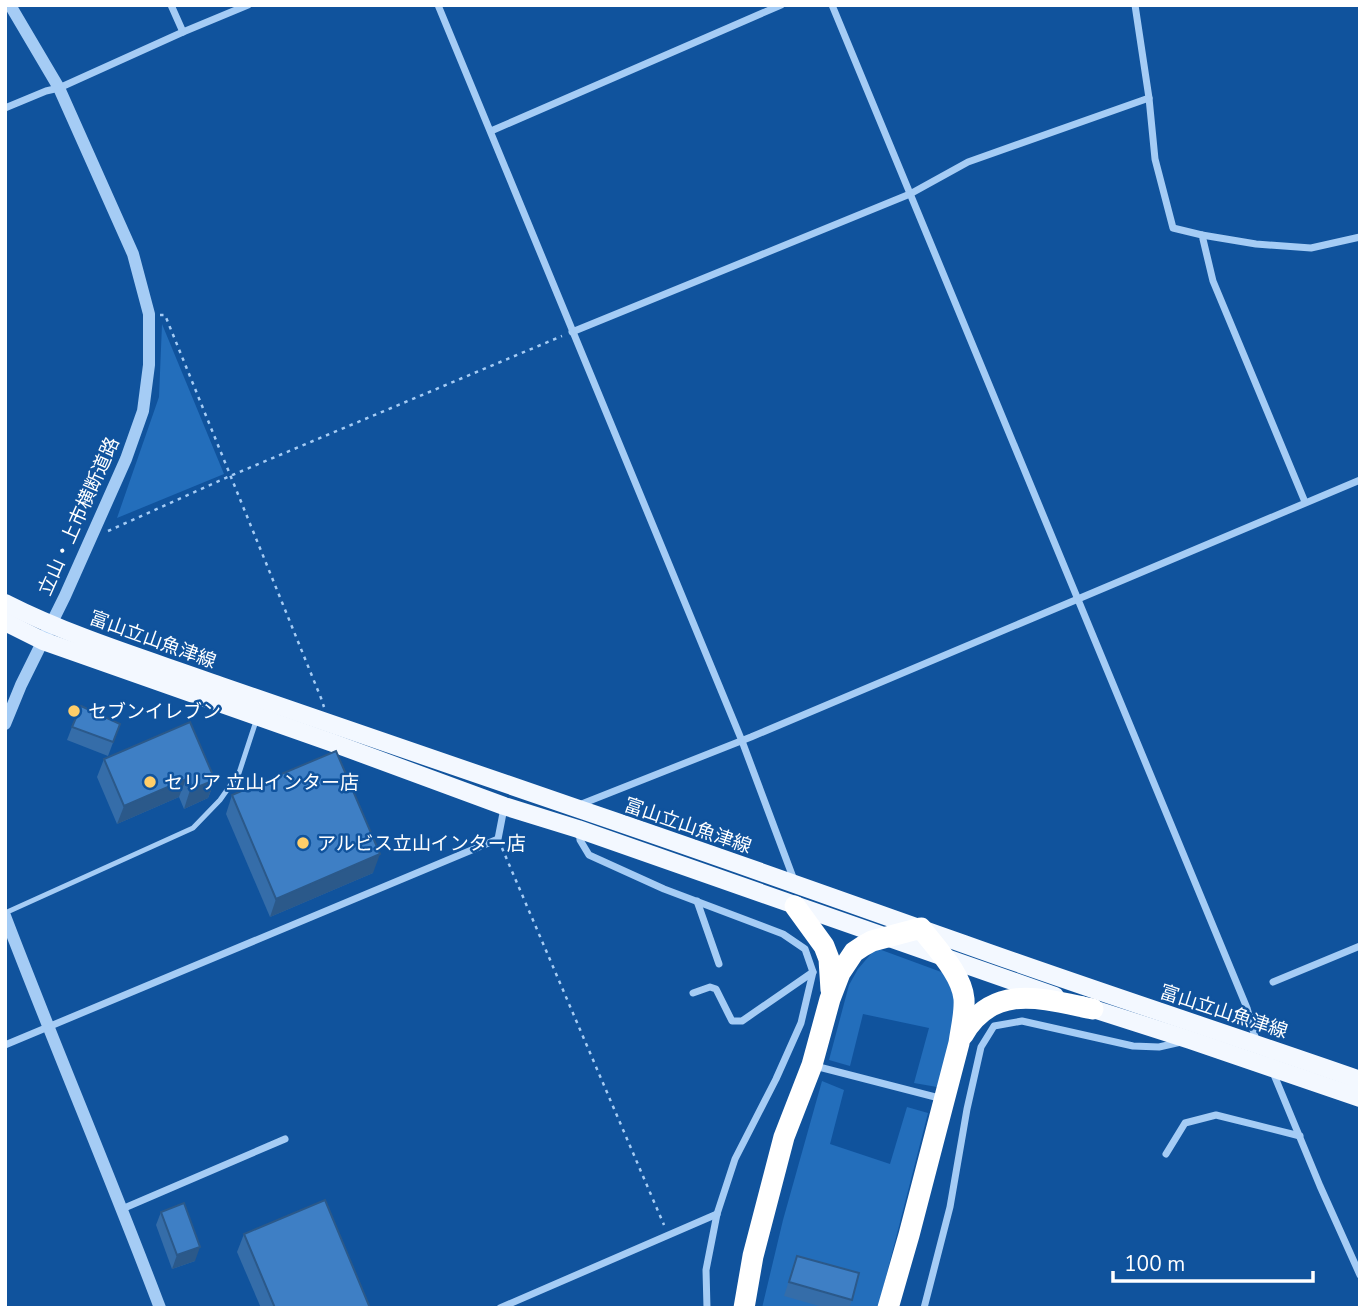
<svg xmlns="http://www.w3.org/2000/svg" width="1365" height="1313" viewBox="0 0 1365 1313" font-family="'Nunito Sans','Noto Sans JP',sans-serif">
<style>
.green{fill:#236ebb}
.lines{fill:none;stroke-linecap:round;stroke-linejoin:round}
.path{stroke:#a5ccf5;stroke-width:2.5;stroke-dasharray:3.5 5;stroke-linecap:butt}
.service{stroke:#a5ccf5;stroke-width:5}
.minor{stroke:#a5ccf5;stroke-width:7}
.tertiary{stroke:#a5ccf5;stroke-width:12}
.primary{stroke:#f3f8ff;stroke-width:18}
.motorway{stroke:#fff;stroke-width:21}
.wall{fill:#356da9}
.shaded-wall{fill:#2b598a}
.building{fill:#3e7fc5;stroke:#2b598a;stroke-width:2}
.poi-dot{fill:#ffce69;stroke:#10539d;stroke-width:2.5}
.labels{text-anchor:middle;stroke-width:5;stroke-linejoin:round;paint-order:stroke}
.street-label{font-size:19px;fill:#fff;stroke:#10539d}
.poi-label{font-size:19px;fill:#fff;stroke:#10539d;text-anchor:start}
</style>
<rect width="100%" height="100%" fill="#10539d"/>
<!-- green -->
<g class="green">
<path d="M 162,324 L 224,474 L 117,518 L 159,397 Z"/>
<path d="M 876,948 L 944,973 L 959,993 L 957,1030 L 937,1087 L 914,1083 L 929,1028 L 863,1014 L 850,1066 L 829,1060 L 849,985 L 858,969 Z"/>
<path d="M 822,1081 L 844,1090 L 830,1144 L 890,1164 L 907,1107 L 928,1113 L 878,1308 L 762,1308 L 783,1220 Z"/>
</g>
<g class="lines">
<!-- path -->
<g class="path">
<path d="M 160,315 L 165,315 L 321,698 L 324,707"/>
<path d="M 108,531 L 230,476 L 562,336"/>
<path d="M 502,848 L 664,1225"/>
</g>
<!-- service -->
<path class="service" d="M 5,913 L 193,828 L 220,800 L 239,773 L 257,718"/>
<!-- minor -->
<g class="minor">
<path d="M 171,5 L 183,32"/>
<path d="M 438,5 L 742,741 L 794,880"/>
<path d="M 832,5 L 1247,1008 L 1257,1044"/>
<path d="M 1135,5 L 1149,98 L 1155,159 L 1173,228 L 1202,235 L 1213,281 L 1305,502"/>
<path d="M 5,108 L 46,91 L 59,88 L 183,32 L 248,5"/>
<path d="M 491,131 L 781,5"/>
<path d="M 1202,235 L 1256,244 L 1311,248 L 1360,237"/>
<path d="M 572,332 L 910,194 L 968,162 L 1149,98"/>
<path d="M 579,805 L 751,737 L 1360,480"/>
<path d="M 579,830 L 580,840 L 589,855 L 664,889 L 783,934 L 805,949 L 813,972 L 801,1023 L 776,1079 L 735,1159 L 717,1214 L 706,1270 L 707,1308"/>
<path d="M 697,901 L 719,964"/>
<path d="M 1273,982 L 1360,946"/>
<path d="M 693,993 L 710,987 L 716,989 L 732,1021 L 742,1021 L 813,972"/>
<path d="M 5,1045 L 498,839 L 504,808"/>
<path d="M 815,1066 L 943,1099"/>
<path d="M 1272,1070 L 1320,1186 L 1360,1275"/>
<path d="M 1166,1154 L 1185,1123 L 1216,1115 L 1300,1136"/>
<path d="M 122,1209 L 285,1139"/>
<path d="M 500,1308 L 717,1214"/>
<path d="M 924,1308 L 950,1207 L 967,1109 L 981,1047 L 994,1026 L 1022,1021 L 1133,1046 L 1159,1047 L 1181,1042"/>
</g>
<!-- tertiary -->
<g class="tertiary">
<path d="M 5,724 L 21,685 L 65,596 L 126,459 L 143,411 L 149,365 L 149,314 L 133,254 L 59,88 L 10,5"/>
<path d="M 5,916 C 55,1047 110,1176 160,1308"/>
</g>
<!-- primary -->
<g class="primary">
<path d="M 5,603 C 74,638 149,660 221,686 C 339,727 457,768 576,808 C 706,852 835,898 964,944 C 1095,991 1228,1034 1360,1080"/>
<path d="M 5,622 L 43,641 L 333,743 L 504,806 L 578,829 L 1055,996"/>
<path d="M 1081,1005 L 1190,1040 L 1360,1098"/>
</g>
<!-- motorway -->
<g class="motorway">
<path d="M 795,906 L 824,946 L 829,959 L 831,990"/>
<path d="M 963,1035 C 993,982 1044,999 1093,1009"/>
<path d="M 744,1308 L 753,1256 L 784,1137 L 812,1065 L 830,999 L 840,973 L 854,952 L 863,946 L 872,941 L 921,928 C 935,947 962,974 964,999 C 965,1013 961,1028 959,1043 L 909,1235 L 888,1308"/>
</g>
</g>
<!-- wall -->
<g class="wall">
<path d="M 120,724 L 108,756 L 67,740 L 72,727 Z"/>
<path d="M 104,759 L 215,780 L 208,798 L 184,809 L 179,797 L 117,824 L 97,777 Z"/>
<path d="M 232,795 L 373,873 L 270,917 L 226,814 Z"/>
<path d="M 161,1212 L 195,1261 L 172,1269 L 156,1225 Z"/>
<path d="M 244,1234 L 370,1308 L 261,1308 L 237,1252 Z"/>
<path d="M 797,1256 L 852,1300 L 849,1308 L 826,1308 L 784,1296 Z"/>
</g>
<!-- shaded-wall -->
<g class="shaded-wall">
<path d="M 186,779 L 179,797 L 117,824 L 124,806 Z"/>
<path d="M 215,780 L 208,798 L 184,809 L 190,790 Z"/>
<path d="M 380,854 L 373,873 L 270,917 L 276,899 Z"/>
<path d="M 200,1247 L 195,1261 L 172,1269 L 177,1255 Z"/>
</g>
<!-- building -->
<g class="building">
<path d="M 81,706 L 120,724 L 113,742 L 72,727 Z"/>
<path d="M 190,722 L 215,780 L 190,790 L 186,779 L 124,806 L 104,759 Z"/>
<path d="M 336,751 L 380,854 L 276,899 L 232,795 Z"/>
<path d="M 325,1200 L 370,1308 L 275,1308 L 244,1234 Z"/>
<path d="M 184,1203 L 200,1247 L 177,1255 L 161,1212 Z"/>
<path d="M 797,1256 L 859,1273 L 852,1300 L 789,1282 Z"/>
</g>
<!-- markers -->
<g class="poi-dot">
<circle cx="74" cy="711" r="7"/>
<circle cx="150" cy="782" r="7"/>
<circle cx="303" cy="843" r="7"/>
</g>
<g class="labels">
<!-- street labels -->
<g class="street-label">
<text transform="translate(78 516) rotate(-66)" y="7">立山・上市横断道路</text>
<text transform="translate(153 639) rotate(20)" y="7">富山立山魚津線</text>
<text transform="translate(688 825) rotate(19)" y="7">富山立山魚津線</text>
<text transform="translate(1224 1011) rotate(18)" y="7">富山立山魚津線</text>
</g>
<!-- poi labels -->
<g class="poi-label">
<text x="88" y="718">セブンイレブン</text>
<text x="164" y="789">セリア 立山インター店</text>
<text x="317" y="850">アルビス立山インター店</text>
</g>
</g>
<!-- border -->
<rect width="1365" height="1313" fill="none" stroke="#ffffff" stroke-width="14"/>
<!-- scale -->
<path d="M1113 1271v10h200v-10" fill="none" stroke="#ffffff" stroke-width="3.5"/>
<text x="1124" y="1271" font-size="21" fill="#ffffff" stroke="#10539d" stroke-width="5" paint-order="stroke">100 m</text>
</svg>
